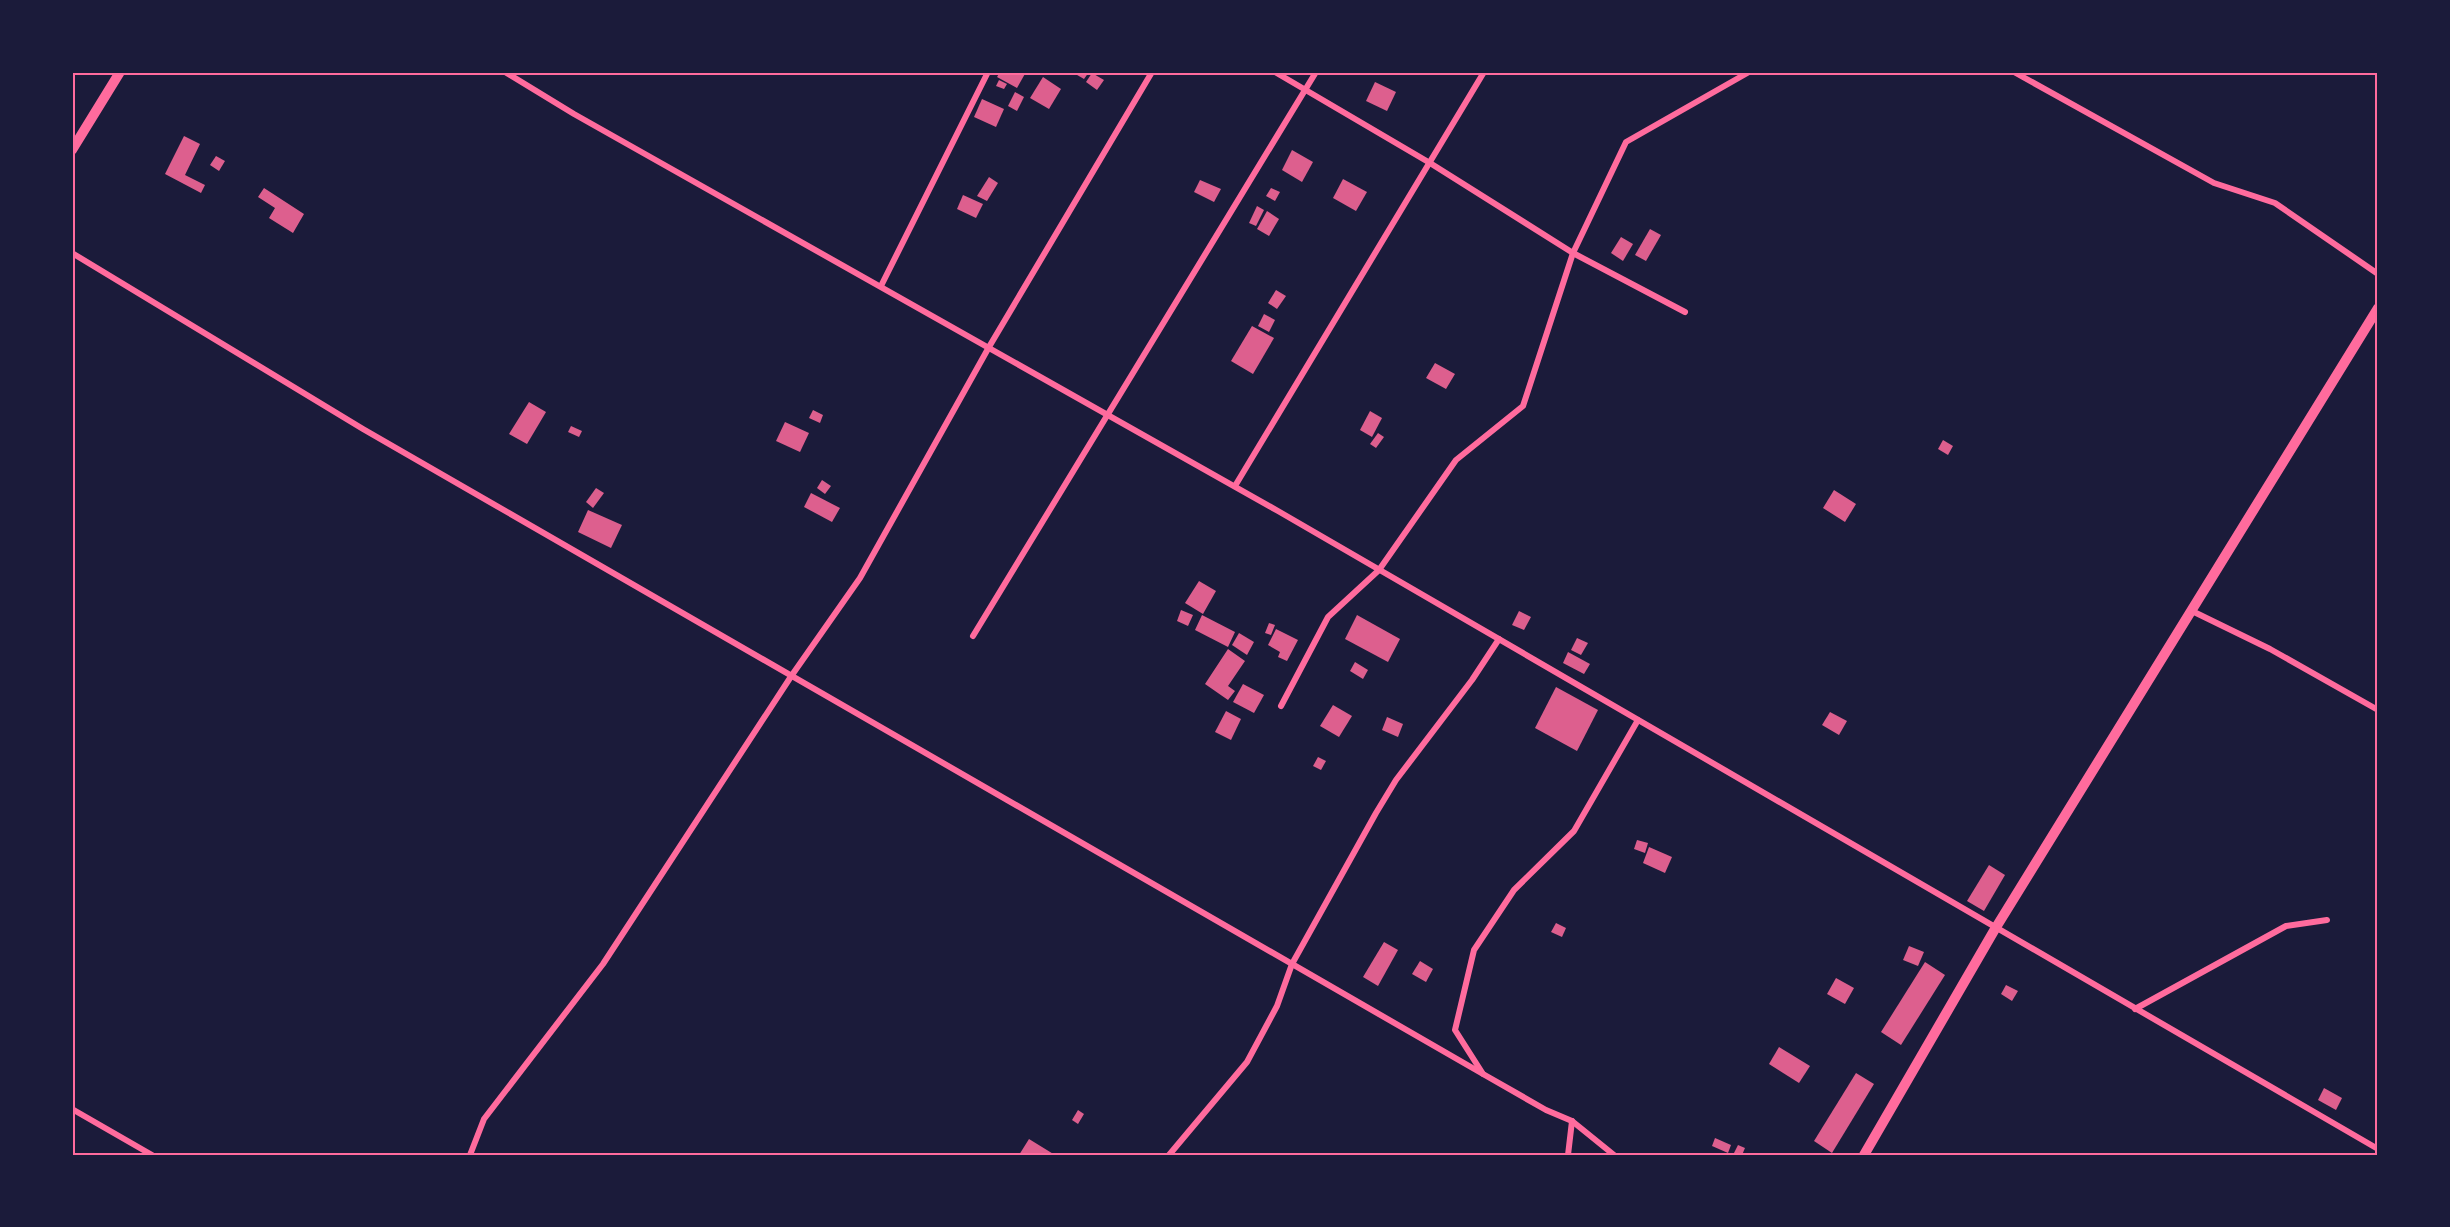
<svg xmlns="http://www.w3.org/2000/svg" width="2450" height="1227" viewBox="0 0 2450 1227" font-family="'Alegreya Sans',sans-serif">
<style>
.building{fill:#dd5f8e}
.lines{fill:none;stroke-linecap:round;stroke-linejoin:round}
.minor{stroke:#ff6b9d;stroke-width:6}
.tertiary{stroke:#ff6b9d;stroke-width:10}
.neatline{fill:none;stroke:#ff6b9d;stroke-width:2}
</style>
<rect width="100%" height="100%" fill="#1b1b3a"/>
<!-- building -->
<g class="building">
<path d="M 1000,72 L 1026,72 L 1017,88 L 997,77 Z"/>
<path d="M 1072,72 L 1089,72 L 1084,79 Z"/>
<path d="M 1092,73 L 1104,80 L 1097,90 L 1086,82 Z"/>
<path d="M 1043,77 L 1061,89 L 1049,109 L 1030,98 Z"/>
<path d="M 999,80 L 1007,84 L 1004,89 L 996,86 Z"/>
<path d="M 1375,82 L 1396,92 L 1387,111 L 1366,101 Z"/>
<path d="M 1015,92 L 1024,97 L 1017,111 L 1008,106 Z"/>
<path d="M 982,99 L 1004,109 L 996,127 L 974,117 Z"/>
<path d="M 184,136 L 200,144 L 185,175 L 205,185 L 201,193 L 165,174 Z"/>
<path d="M 1292,150 L 1313,162 L 1302,182 L 1282,170 Z"/>
<path d="M 216,156 L 225,161 L 219,171 L 210,165 Z"/>
<path d="M 989,177 L 998,183 L 987,201 L 977,196 Z"/>
<path d="M 1343,179 L 1367,192 L 1356,211 L 1333,198 Z"/>
<path d="M 1200,180 L 1221,189 L 1214,202 L 1194,192 Z"/>
<path d="M 264,188 L 304,214 L 293,233 L 269,218 L 275,208 L 258,197 Z"/>
<path d="M 1271,188 L 1280,192 L 1275,201 L 1266,196 Z"/>
<path d="M 963,195 L 983,204 L 976,218 L 957,209 Z"/>
<path d="M 1257,206 L 1264,210 L 1256,226 L 1249,223 Z"/>
<path d="M 1267,211 L 1279,219 L 1269,236 L 1257,229 Z"/>
<path d="M 1650,229 L 1661,235 L 1646,261 L 1635,255 Z"/>
<path d="M 1621,237 L 1633,244 L 1623,261 L 1611,253 Z"/>
<path d="M 1276,290 L 1286,296 L 1277,309 L 1268,303 Z"/>
<path d="M 1264,314 L 1275,320 L 1269,332 L 1258,326 Z"/>
<path d="M 1252,326 L 1274,338 L 1253,374 L 1231,361 Z"/>
<path d="M 1435,363 L 1455,374 L 1446,389 L 1426,378 Z"/>
<path d="M 529,402 L 546,412 L 527,444 L 509,434 Z"/>
<path d="M 813,410 L 823,415 L 820,423 L 809,418 Z"/>
<path d="M 1370,411 L 1382,418 L 1372,437 L 1360,430 Z"/>
<path d="M 785,422 L 809,433 L 800,452 L 776,441 Z"/>
<path d="M 571,426 L 582,431 L 579,437 L 568,432 Z"/>
<path d="M 1378,433 L 1384,437 L 1376,448 L 1370,444 Z"/>
<path d="M 1943,440 L 1953,446 L 1948,455 L 1938,449 Z"/>
<path d="M 822,480 L 831,486 L 825,494 L 817,488 Z"/>
<path d="M 596,488 L 604,493 L 593,508 L 586,502 Z"/>
<path d="M 1834,490 L 1856,504 L 1845,522 L 1823,508 Z"/>
<path d="M 811,493 L 840,508 L 832,522 L 804,507 Z"/>
<path d="M 588,510 L 622,525 L 611,548 L 578,532 Z"/>
<path d="M 1199,581 L 1216,591 L 1203,614 L 1185,603 Z"/>
<path d="M 1181,610 L 1193,615 L 1188,626 L 1177,621 Z"/>
<path d="M 1519,611 L 1531,617 L 1524,630 L 1512,625 Z"/>
<path d="M 1202,615 L 1235,632 L 1228,647 L 1195,630 Z"/>
<path d="M 1357,615 L 1400,639 L 1388,662 L 1345,639 Z"/>
<path d="M 1269,623 L 1275,625 L 1271,635 L 1265,633 Z"/>
<path d="M 1276,629 L 1298,640 L 1287,661 L 1278,657 L 1280,652 L 1268,645 Z"/>
<path d="M 1239,633 L 1254,642 L 1247,655 L 1232,645 Z"/>
<path d="M 1577,638 L 1588,643 L 1581,655 L 1571,650 Z"/>
<path d="M 1228,649 L 1245,661 L 1228,686 L 1235,691 L 1228,700 L 1205,684 Z"/>
<path d="M 1568,652 L 1590,664 L 1584,674 L 1563,663 Z"/>
<path d="M 1355,662 L 1368,670 L 1363,679 L 1350,671 Z"/>
<path d="M 1243,684 L 1264,695 L 1254,713 L 1233,702 Z"/>
<path d="M 1556,687 L 1598,710 L 1577,751 L 1535,728 Z"/>
<path d="M 1333,705 L 1352,716 L 1339,737 L 1320,726 Z"/>
<path d="M 1226,711 L 1241,719 L 1231,740 L 1215,732 Z"/>
<path d="M 1830,712 L 1847,721 L 1839,735 L 1822,725 Z"/>
<path d="M 1387,717 L 1403,724 L 1398,737 L 1382,730 Z"/>
<path d="M 1318,757 L 1326,761 L 1321,770 L 1313,766 Z"/>
<path d="M 1637,840 L 1648,843 L 1645,853 L 1634,849 Z"/>
<path d="M 1649,847 L 1672,857 L 1665,873 L 1643,863 Z"/>
<path d="M 1989,865 L 2005,875 L 1984,911 L 1967,901 Z"/>
<path d="M 1556,923 L 1566,928 L 1562,937 L 1551,932 Z"/>
<path d="M 1384,942 L 1398,950 L 1378,986 L 1363,977 Z"/>
<path d="M 1909,946 L 1924,952 L 1918,966 L 1903,960 Z"/>
<path d="M 1420,961 L 1433,969 L 1426,982 L 1412,974 Z"/>
<path d="M 1925,962 L 1945,975 L 1901,1045 L 1881,1032 Z"/>
<path d="M 1836,978 L 1854,988 L 1845,1004 L 1827,994 Z"/>
<path d="M 2006,985 L 2018,991 L 2012,1001 L 2001,994 Z"/>
<path d="M 1779,1047 L 1810,1066 L 1799,1083 L 1769,1064 Z"/>
<path d="M 1856,1073 L 1874,1084 L 1832,1153 L 1814,1141 Z"/>
<path d="M 2324,1088 L 2342,1098 L 2336,1110 L 2318,1100 Z"/>
<path d="M 1078,1110 L 1084,1114 L 1078,1124 L 1072,1120 Z"/>
<path d="M 1715,1138 L 1731,1145 L 1728,1153 L 1712,1146 Z"/>
<path d="M 1029,1139 L 1055,1155 L 1019,1155 Z"/>
<path d="M 1738,1145 L 1745,1148 L 1742,1155 L 1733,1155 Z"/>
</g>
<g class="lines">
<!-- minor -->
<g class="minor">
<path d="M 505,72 L 574,114 L 1278,511 L 2378,1149"/>
<path d="M 1275,72 L 1430,163 L 1573,253 L 1685,312"/>
<path d="M 2014,72 L 2214,183 L 2275,203 L 2378,274"/>
<path d="M 72,253 L 363,429 L 1483,1074"/>
<path d="M 881,286 L 988,72"/>
<path d="M 1235,486 L 1484,72"/>
<path d="M 2192,611 L 2270,649 L 2378,710"/>
<path d="M 973,636 L 1316,72"/>
<path d="M 1281,706 L 1328,617 L 1379,570 L 1456,460 L 1523,406 L 1573,253 L 1626,142 L 1749,72"/>
<path d="M 2135,1009 L 2286,926 L 2327,920"/>
<path d="M 72,1109 L 152,1155"/>
<path d="M 470,1155 L 484,1119 L 603,964 L 792,675 L 860,578 L 989,347 L 1152,72"/>
<path d="M 1169,1155 L 1247,1062 L 1277,1006 L 1292,964 L 1376,813 L 1396,780 L 1472,680 L 1499,639"/>
<path d="M 1568,1155 L 1572,1121"/>
<path d="M 1614,1155 L 1572,1121 L 1546,1110 L 1483,1074 L 1455,1030 L 1474,950 L 1514,890 L 1574,831 L 1638,720"/>
</g>
<!-- tertiary -->
<g class="tertiary">
<path d="M 72,150 L 120,72"/>
<path d="M 1864,1155 L 1995,929 L 2378,308"/>
</g>
</g>
<!-- border -->
<rect width="2450" height="1227" fill="none" stroke="#1b1b3a" stroke-width="147"/>
<rect x="74" y="74" width="2302" height="1080" class="neatline"/>
</svg>
